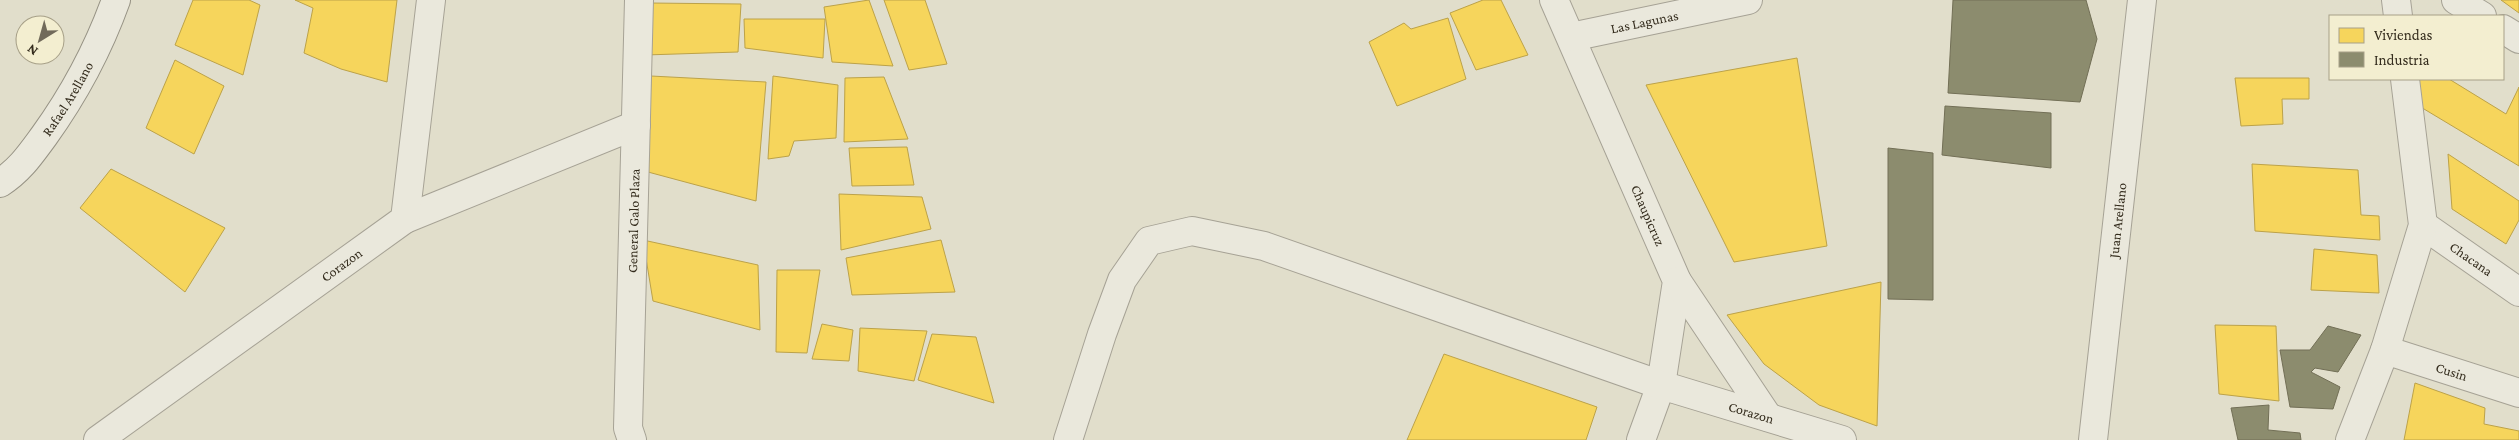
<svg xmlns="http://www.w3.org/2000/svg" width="2519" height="440" viewBox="0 0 2519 440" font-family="'Crimson Pro',serif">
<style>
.homes{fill:#f6d55c;stroke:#bca249}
.industry{fill:#8c8c6e;stroke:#726f56}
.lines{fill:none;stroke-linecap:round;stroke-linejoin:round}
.minor-casing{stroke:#a6a295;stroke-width:30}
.secondary-casing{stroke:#969284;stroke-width:30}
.minor{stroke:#eae8dc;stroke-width:28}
.secondary{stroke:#eae8dc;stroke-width:28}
.labels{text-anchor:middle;stroke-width:5;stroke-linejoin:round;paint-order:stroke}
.street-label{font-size:14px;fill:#342c1d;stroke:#f3eed0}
</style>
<rect width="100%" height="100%" fill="#e1decb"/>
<!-- homes -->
<g class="homes">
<path d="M 193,0 L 249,0 L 260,5 L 243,75 L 175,45 Z"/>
<path d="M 295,0 L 397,0 L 387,82 L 341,69 L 304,53 L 313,8 Z"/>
<path d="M 869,0 L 893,66 L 832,62 L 824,7 Z"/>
<path d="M 884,0 L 925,0 L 947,64 L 909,70 Z"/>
<path d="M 1483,0 L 1501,0 L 1528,55 L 1476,70 L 1450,13 Z"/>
<path d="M 2501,0 L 2519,0 L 2519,13 Z"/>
<path d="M 650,3 L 741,4 L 738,52 L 645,55 Z"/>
<path d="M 1448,18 L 1466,79 L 1397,106 L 1369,42 L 1404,23 L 1411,29 Z"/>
<path d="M 744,19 L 825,19 L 823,58 L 745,48 Z"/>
<path d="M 1797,58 L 1827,246 L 1734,262 L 1646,85 Z"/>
<path d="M 175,60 L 224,86 L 194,154 L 146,128 Z"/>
<path d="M 651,76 L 766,82 L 756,201 L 648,172 Z"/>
<path d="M 773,76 L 838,85 L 836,138 L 794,141 L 789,156 L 768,159 Z"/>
<path d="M 884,77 L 908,139 L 844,142 L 845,78 Z"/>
<path d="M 2235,78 L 2309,78 L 2309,99 L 2282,99 L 2283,124 L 2241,126 Z"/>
<path d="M 2415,79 L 2449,79 L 2506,114 L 2519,87 L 2519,166 L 2419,106 Z"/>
<path d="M 907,147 L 914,185 L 852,186 L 849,148 Z"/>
<path d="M 2448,154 L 2519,201 L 2519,220 L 2506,244 L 2452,209 Z"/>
<path d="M 2252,164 L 2358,170 L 2361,215 L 2379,216 L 2380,240 L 2255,231 Z"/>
<path d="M 111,169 L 225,228 L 185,292 L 80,208 Z"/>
<path d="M 839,194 L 922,197 L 931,229 L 841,250 Z"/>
<path d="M 643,240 L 758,265 L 760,330 L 653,301 Z"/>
<path d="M 941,240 L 955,292 L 852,295 L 846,258 Z"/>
<path d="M 2314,249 L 2377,255 L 2379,293 L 2311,290 Z"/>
<path d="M 777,270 L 820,270 L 807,353 L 776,352 Z"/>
<path d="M 1881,282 L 1877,426 L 1819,405 L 1764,364 L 1727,315 Z"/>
<path d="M 822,324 L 853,330 L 849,361 L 812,359 Z"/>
<path d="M 2215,325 L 2276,326 L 2279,401 L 2219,394 Z"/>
<path d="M 860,328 L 927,331 L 914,381 L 858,371 Z"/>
<path d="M 932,334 L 976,337 L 994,403 L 918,380 Z"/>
<path d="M 1444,354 L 1597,407 L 1586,440 L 1407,440 Z"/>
<path d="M 2415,383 L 2485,408 L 2484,424 L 2519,431 L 2519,440 L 2404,440 Z"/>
</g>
<!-- industry -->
<g class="industry">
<path d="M 1953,0 L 2086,0 L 2097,39 L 2080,102 L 1948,93 Z"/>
<path d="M 1945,106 L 2051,113 L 2051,168 L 1942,155 Z"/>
<path d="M 1888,148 L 1933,153 L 1933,300 L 1888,299 Z"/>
<path d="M 2328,326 L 2361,335 L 2338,372 L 2315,368 L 2311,372 L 2340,387 L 2333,409 L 2290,407 L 2280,350 L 2310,350 Z"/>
<path d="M 2269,405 L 2268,430 L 2300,433 L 2301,440 L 2238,440 L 2231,408 Z"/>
</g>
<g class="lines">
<!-- minor casing -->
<g class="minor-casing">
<g id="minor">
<path id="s1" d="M 1554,0 L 1677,281 L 1661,385 L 1641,440"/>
<path d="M 2396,0 L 2398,16"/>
<path d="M 2456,0 L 2482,16"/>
<path d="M 2503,29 L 2519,39"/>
<path id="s2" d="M 1571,37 L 1748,0"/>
<path d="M 405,219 L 636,125"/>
<path id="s3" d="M 2423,225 L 2519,292"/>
<path d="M 1677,281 L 1768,417"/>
<path id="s4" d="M 2385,350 L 2519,393"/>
<path id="s5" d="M 98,440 L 405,219 L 431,0"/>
<path id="s6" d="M 632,440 L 628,428 L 639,0"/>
<path id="s7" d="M 1068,440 L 1102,334 L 1122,280 L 1149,241 L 1192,231 L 1264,246 L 1661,385 L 1842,440"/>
<path id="s8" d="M 2093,440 L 2142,0"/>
<path d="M 2350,440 L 2385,350 L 2423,225 L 2405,79"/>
</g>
</g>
<!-- secondary casing -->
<g class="secondary-casing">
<g id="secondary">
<path id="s9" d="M 0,183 C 20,170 30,155 44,136 C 75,93 98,50 116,0"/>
</g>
</g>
<!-- minor -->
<use href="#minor" class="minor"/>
<!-- secondary -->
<use href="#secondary" class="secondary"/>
</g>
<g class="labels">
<!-- street labels -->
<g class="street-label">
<text dy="5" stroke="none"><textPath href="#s2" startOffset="75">Las Lagunas</textPath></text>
<text dy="5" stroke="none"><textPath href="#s9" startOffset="109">Rafael Arellano</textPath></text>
<text dy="5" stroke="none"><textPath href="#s1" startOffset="235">Chaupicruz</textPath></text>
<text dy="5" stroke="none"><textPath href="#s6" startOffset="220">General Galo Plaza</textPath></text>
<text dy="5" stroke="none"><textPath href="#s8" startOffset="221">Juan Arellano</textPath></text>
<text dy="5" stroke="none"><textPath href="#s3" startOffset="59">Chacana</textPath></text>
<text dy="5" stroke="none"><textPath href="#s5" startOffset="300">Corazon</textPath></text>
<text dy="5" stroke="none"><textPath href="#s4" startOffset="70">Cusin</textPath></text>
<text dy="5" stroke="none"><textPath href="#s7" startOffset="849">Corazon</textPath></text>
</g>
</g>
<!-- legend -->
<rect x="2329" y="15" width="175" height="65" fill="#f3eed0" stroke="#a7a088"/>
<rect x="2339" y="28" width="25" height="15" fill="#f6d55c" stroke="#a7a088"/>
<text x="2374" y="40" font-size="15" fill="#342c1d">Viviendas</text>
<rect x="2339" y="52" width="25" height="15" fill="#8c8c6e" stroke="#a7a088"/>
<text x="2374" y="65" font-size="15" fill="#342c1d">Industria</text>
<!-- north arrow -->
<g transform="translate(40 40) rotate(217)"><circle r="24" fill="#f3eed0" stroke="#a7a088"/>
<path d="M0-4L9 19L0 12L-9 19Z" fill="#716a5a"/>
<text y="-8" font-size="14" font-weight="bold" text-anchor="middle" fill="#342c1d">N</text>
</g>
</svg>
